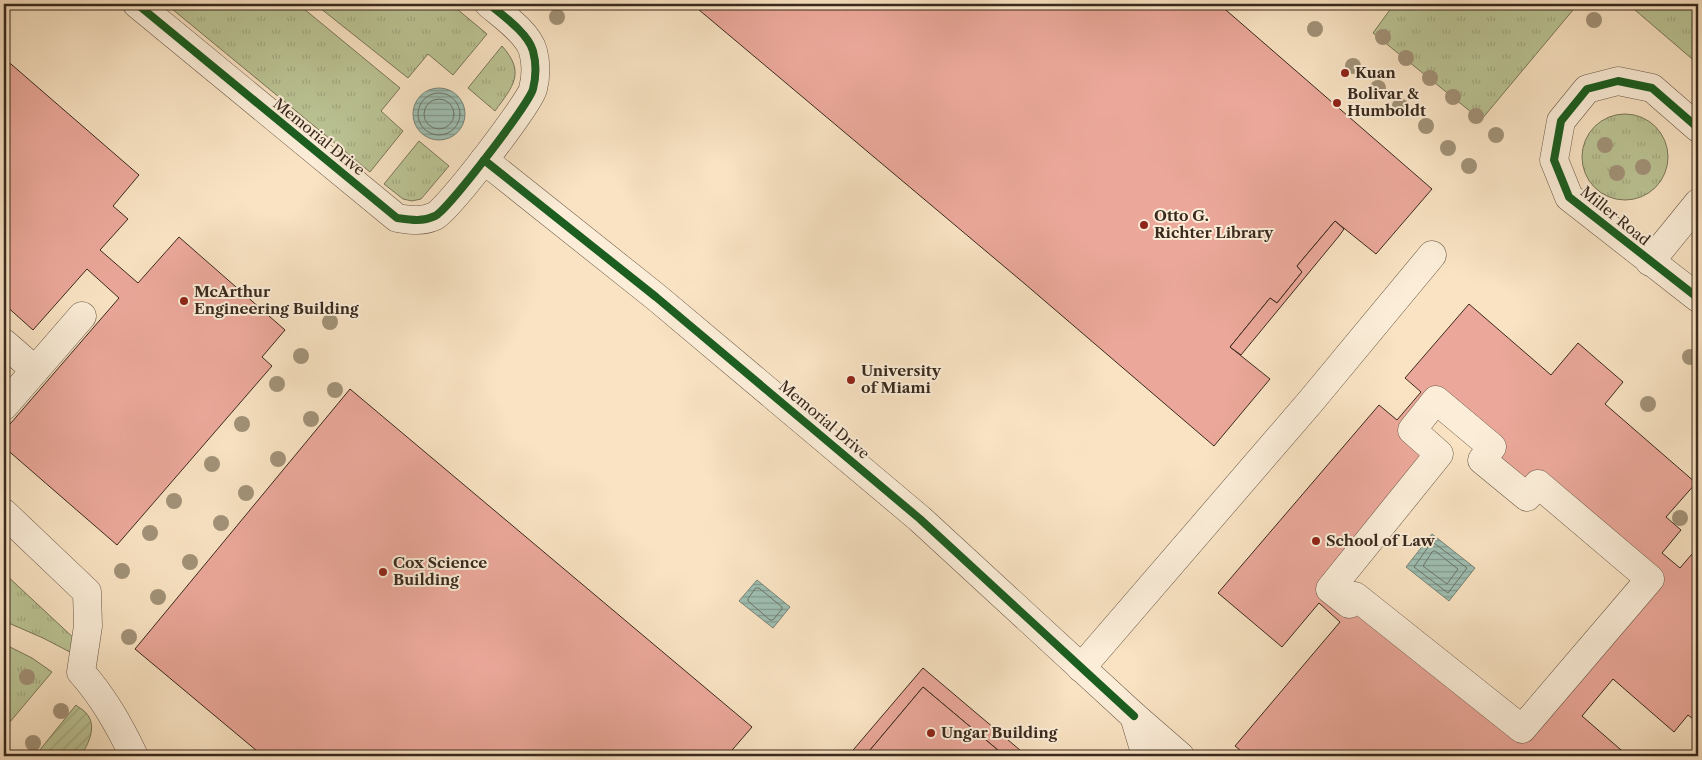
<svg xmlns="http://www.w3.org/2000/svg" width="1702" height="760" viewBox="0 0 1702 760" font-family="'Libre Caslon Text',serif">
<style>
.grass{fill:url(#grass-tufts);stroke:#7a7659}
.garden{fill:url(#garden-furrows);stroke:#7a7659}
.water{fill:url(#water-rules);stroke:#768276}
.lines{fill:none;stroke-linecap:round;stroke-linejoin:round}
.shore{stroke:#6c7467;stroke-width:1}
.building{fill:#eba89a;stroke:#3a291d;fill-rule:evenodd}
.minor-casing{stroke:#6a5846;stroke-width:29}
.minor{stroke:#fbedd8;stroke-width:28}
.cycleway-casing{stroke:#fbedd8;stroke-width:11}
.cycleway{stroke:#1b5e20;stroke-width:8}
.tree{fill:#a29278}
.poi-dot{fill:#8f2418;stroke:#fbedd8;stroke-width:2}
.labels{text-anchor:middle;stroke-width:4;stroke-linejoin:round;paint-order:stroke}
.poi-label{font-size:15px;font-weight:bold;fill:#3a291d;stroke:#fbedd8;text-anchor:start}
.street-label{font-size:15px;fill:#3a291d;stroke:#fbedd8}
</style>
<defs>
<pattern id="grass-tufts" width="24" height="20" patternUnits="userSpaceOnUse" patternTransform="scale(1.25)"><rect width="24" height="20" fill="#bbc495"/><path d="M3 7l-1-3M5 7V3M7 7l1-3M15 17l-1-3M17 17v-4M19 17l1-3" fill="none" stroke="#a2a880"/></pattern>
<pattern id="garden-furrows" width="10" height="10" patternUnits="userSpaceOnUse" patternTransform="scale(1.25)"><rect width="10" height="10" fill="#bbc495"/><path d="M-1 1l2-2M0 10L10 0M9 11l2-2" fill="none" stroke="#a2a880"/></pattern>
<pattern id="water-rules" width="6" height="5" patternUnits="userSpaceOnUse" patternTransform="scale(1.25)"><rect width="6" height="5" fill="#9ebeb1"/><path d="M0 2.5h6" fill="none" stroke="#829a8f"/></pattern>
</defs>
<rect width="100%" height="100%" fill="#f9e3c3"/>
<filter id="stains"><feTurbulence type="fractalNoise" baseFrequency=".004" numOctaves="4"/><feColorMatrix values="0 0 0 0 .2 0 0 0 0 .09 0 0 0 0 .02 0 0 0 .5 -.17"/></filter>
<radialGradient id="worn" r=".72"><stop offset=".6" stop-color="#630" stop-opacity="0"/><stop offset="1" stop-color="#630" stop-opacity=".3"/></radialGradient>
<!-- grass -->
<g class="grass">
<path d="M 166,4 L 298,4 L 400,88 L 381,111 L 403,131 L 370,172 Z"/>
<path d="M 315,4 L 451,4 L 487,34 L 453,75 L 428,54 L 408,78 Z"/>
<path d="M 1389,4 L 1578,4 L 1481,120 L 1373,33 L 1392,7 Z"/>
<path d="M 1628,4 L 1698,4 L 1698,64 Z"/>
<path d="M 502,46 C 526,73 513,86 495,111 L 468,88 Z"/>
<circle cx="1625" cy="157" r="43"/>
<path d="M 419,141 L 449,166 L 421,199 L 412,201 L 403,199 L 384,184 Z"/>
<path d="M 4,573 L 78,642 L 70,652 L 43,638 L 4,621 Z"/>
<path d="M 4,644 L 32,658 L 52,672 L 4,729 Z"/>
</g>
<!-- garden -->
<path class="garden" d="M 76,705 C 79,708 84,710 86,713 C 98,726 88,744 81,756 L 35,756 Z"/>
<!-- water -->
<g class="water">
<circle cx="439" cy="114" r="26"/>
<path d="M 1432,534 L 1475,568 L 1449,601 L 1406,567 Z"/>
<path d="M 757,580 L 790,607 L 773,628 L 739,601 Z"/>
</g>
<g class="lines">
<!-- shore -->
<g class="shore">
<circle cx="439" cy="114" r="21"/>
<circle cx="439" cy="114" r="15"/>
<path d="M 1434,543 L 1467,568 L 1448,593 L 1414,567 L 1431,543 Z"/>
<path d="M 1435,551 L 1458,569 L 1447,584 L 1423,566 L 1432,552 Z"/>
<path d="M 756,588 L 759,588 L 782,607 L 782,609 L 773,620 L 770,620 L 748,601 L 748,599 Z"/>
</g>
</g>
<!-- building -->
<g class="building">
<path d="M 692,4 L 1219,4 L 1432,189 L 1376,254 L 1335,221 L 1297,266 L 1302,272 L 1277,303 L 1270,298 L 1230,347 L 1270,379 L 1214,446 L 1025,284 Z"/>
<path d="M 4,58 L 139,175 L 113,206 L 128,219 L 100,250 L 138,283 L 179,237 L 285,330 L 262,357 L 272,366 L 117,545 L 4,447 L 4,431 L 119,298 L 87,269 L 33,330 L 4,304 Z"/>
<path d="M 1335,221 L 1344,229 L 1339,236 L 1241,355 L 1230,347 L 1270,298 L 1277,303 L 1302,272 L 1297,266 Z"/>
<path d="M 1469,304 L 1551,375 L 1578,343 L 1623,382 L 1605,404 L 1696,483 L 1666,517 L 1681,530 L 1662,553 L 1680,568 L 1692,554 L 1698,560 L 1698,723 L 1688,715 L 1674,732 L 1613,679 L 1582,716 L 1628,756 L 1247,756 L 1235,746 L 1340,622 L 1319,603 L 1282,647 L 1218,593 L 1379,405 L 1397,420 L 1421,392 L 1405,378 ZM 1436,400 L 1527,497 L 1538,484 L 1650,579 L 1522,729 L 1330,589 L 1439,454 L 1412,430 Z"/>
<path d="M 350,389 L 752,727 L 727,756 L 263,756 L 135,649 Z"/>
<path d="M 923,668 L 1027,756 L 1005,756 L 923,687 L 865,756 L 848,756 Z"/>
<path d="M 923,687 L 1005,756 L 865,756 Z"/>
</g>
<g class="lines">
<!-- minor casing -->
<g class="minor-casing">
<g id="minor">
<path d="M 137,4 L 397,218 C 411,220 422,222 435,216 C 447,211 529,104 533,89 C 536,77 536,62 533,51 C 528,33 502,15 489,4"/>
<path d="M 1698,128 L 1652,88 L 1618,81 L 1587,89 L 1561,121 L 1554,160 L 1569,197 L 1698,298"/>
<path d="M 484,160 L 656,297 L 920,519 L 1134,716"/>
<path d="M 1650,262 L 1698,203"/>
<path d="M 4,343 L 35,370"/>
<path d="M 1436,400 L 1492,447 L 1482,460 L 1527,497 L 1538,484 L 1650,579 L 1522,729 L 1355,596 L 1349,604 L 1330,589 L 1439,454 L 1412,430 Z"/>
<path d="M 4,406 L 82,316"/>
<path d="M 4,513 L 87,592 L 88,626 L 81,672 C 104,698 119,725 134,756"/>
<path d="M 1081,668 L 1311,401 L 1432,255"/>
<path d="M 1146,756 L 1134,716 L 1180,756"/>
</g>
</g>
<!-- minor -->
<use href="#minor" class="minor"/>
<!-- cycleway casing -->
<g class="cycleway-casing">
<g id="cycleway">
<path d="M 137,4 L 397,218 C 411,220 422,222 435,216 C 447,211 529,104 533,89 C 536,77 536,62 533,51 C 528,33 502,15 489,4"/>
<path d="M 1698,128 L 1652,88 L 1618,81 L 1587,89 L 1561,121 L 1554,160 L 1569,197 L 1698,298"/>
<path d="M 484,160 L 656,297 L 920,519 L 1134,716"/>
</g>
</g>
<!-- cycleway -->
<use href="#cycleway" class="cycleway"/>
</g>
<!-- trees -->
<g class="tree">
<circle cx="557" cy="17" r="8"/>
<circle cx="1594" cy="20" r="8"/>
<circle cx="1315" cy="29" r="8"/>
<circle cx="1383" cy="37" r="8"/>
<circle cx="1406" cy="58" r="8"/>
<circle cx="1353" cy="66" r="8"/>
<circle cx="1430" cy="78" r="8"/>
<circle cx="1378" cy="88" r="8"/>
<circle cx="1453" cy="97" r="8"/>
<circle cx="1400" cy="106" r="8"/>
<circle cx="1476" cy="116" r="8"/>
<circle cx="1426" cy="126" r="8"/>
<circle cx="1496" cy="135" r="8"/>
<circle cx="1605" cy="145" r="8"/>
<circle cx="1448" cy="148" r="8"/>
<circle cx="1469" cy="166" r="8"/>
<circle cx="1643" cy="167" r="8"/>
<circle cx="1617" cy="173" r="8"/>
<circle cx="330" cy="322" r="8"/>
<circle cx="301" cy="356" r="8"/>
<circle cx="1690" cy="357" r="8"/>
<circle cx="277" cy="384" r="8"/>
<circle cx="335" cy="390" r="8"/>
<circle cx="1648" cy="404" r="8"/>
<circle cx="311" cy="419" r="8"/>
<circle cx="242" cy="424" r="8"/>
<circle cx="278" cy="459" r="8"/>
<circle cx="212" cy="464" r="8"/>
<circle cx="246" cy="493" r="8"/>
<circle cx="174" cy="501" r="8"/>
<circle cx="1680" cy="518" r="8"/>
<circle cx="221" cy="523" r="8"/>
<circle cx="150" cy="533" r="8"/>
<circle cx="190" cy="562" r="8"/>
<circle cx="122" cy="571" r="8"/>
<circle cx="158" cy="597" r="8"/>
<circle cx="129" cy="637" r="8"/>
<circle cx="27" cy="677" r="8"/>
<circle cx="61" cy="711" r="8"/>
<circle cx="33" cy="743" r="8"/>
</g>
<!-- markers -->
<g class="poi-dot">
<circle cx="1345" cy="73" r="5"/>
<circle cx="1337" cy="103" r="5"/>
<circle cx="1144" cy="225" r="5"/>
<circle cx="184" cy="301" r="5"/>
<circle cx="851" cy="380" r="5"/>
<circle cx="1316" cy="541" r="5"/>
<circle cx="383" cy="572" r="5"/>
<circle cx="931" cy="733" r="5"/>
</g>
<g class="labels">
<!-- poi labels -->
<g class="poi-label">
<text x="1355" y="78">Kuan</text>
<text x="1347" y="99">Bolivar &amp;<tspan x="1347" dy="17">Humboldt</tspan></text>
<text x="1154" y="221">Otto G.<tspan x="1154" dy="17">Richter Library</tspan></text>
<text x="194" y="297">McArthur<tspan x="194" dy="17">Engineering Building</tspan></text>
<text x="861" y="376">University<tspan x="861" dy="17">of Miami</tspan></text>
<text x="1326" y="546">School of Law</text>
<text x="393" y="568">Cox Science<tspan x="393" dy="17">Building</tspan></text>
<text x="941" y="738">Ungar Building</text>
</g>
<!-- street labels -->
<g class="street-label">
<text transform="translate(319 137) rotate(39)" y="5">Memorial Drive</text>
<text transform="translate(1615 216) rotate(39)" y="5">Miller Road</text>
<text transform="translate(824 420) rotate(40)" y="5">Memorial Drive</text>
</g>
</g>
<!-- margin -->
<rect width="1702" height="760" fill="none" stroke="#f9e3c3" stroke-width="20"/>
<rect x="5" y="5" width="1692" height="750" fill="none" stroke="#3a291d" stroke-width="2.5"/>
<rect x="10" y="10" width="1682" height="740" fill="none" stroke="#3a291d"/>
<rect width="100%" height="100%" filter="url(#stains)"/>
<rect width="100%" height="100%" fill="url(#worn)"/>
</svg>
